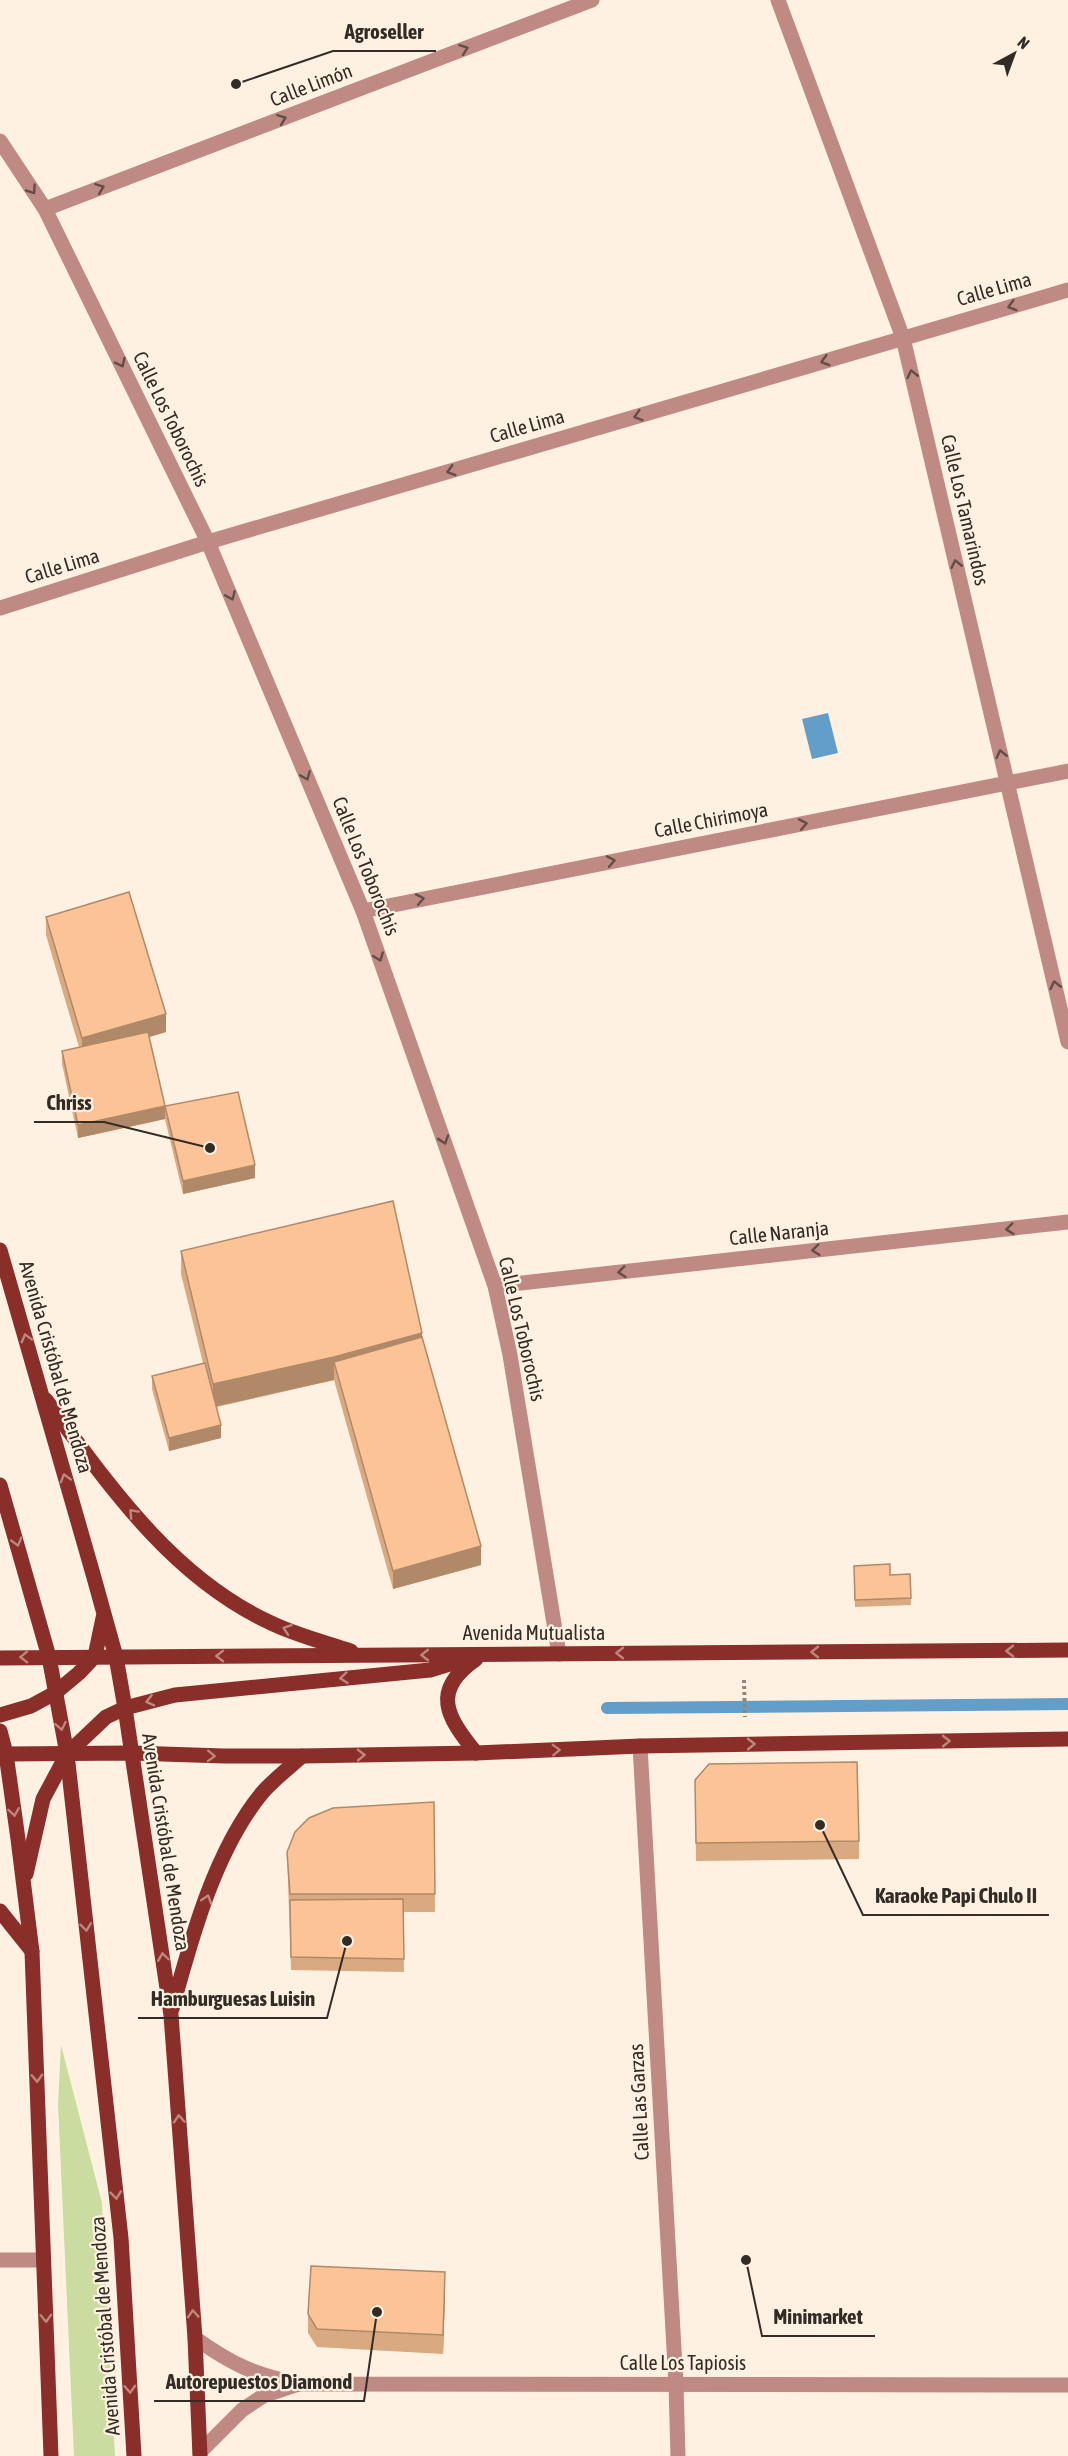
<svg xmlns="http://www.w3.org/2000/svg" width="1068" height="2456" viewBox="0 0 1068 2456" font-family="'Asap Condensed',sans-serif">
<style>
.green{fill:#cadca0}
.water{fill:#639ec8}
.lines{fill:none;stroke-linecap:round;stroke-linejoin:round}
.stream{stroke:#639ec8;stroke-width:12}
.path{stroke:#90877c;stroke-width:4;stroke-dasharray:3 3;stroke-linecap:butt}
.minor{stroke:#bf8a83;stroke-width:15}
.major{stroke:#892e29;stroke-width:15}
.wall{fill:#d9a981}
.shaded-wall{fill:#b08969}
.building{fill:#fcc496;stroke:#b08969;stroke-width:1.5}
.oneway{stroke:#634d46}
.oneway2{stroke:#be867c}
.labels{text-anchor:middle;stroke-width:4.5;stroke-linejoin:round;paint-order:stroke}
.street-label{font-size:20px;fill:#322c25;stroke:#fef1e2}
.leader{fill:none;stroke:#322c25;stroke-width:2}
.callout-dot{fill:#322c25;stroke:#fef1e2;stroke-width:2}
.callout-label{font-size:21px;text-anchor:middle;font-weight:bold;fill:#322c25;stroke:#fef1e2;stroke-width:4.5;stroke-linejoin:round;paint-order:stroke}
</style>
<rect width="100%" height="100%" fill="#fef1e2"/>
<!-- green -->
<path class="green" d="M 61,2045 L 102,2203 L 115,2456 L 74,2456 L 58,2104 Z"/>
<!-- water -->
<path class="water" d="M 828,713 L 838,753 L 812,759 L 802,719 Z"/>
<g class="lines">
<!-- stream -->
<path class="stream" d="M 607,1708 L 1068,1704"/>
<!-- path -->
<path class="path" d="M 744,1680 L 745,1717"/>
<!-- minor -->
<g class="minor">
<path d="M 778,0 L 903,338 L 1068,1042"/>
<path d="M 0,141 L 45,209 L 208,542 L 363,911 L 495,1286 L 510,1355 L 559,1654"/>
<path d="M 45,209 L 592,0"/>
<path d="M 0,608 L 208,542 L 1068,290"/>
<path d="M 363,911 L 1068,771"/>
<path d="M 495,1286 L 1068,1222"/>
<path d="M 640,1746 L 676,2384 L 678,2456"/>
<path d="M 0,2260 L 43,2260"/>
<path d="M 195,2338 C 233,2365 253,2374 299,2384 L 1068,2385"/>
<path d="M 200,2452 L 242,2410 L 263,2396 L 299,2384"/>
</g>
<!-- major -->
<g class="major">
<path d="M 0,1250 L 93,1574 L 116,1657 L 125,1708 L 171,2015 L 195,2338 L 200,2456"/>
<path d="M 46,1400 C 109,1485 171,1576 269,1622 C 295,1635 324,1642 351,1651"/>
<path d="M 0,1485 L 49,1657 L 67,1754 L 121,2238 L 134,2456"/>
<path d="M 0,1658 L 1068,1650"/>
<path d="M 0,1715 L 31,1706 L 55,1693 L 79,1673 L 95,1656 L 103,1618"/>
<path d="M 0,1731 L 6,1754 L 18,1839 L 32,1952 L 51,2456"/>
<path d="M 476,1753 C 447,1717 430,1691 476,1659"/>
<path d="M 6,1754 L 132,1753 L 224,1756 L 302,1756 L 476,1753 L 640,1746 L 1068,1739"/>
<path d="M 26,1874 L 43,1799 L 67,1754 L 106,1717 L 125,1708 L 175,1695 L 430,1670 L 466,1659"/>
<path d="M 0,1911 L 32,1951"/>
<path d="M 172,2009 C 191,1939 215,1850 262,1793 C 273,1780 289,1768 302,1756"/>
</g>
</g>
<!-- wall -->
<g class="wall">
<path d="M 46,917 L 166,1032 L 149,1037 L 165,1106 L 255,1178 L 183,1194 L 165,1119 L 78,1138 L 62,1064 L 62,1051 L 79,1047 L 46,935 Z"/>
<path d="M 181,1251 L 422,1337 L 481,1565 L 393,1589 L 334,1380 L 217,1407 L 221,1438 L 169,1451 L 152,1389 L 152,1376 L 203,1363 L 181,1274 Z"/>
<path d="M 854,1566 L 890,1575 L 910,1574 L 911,1605 L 855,1607 Z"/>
<path d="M 695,1780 L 859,1841 L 859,1859 L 696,1861 Z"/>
<path d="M 434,1802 L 435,1912 L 403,1912 L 404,1972 L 291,1970 L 287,1852 Z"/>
<path d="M 445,2291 L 443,2354 L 317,2347 L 308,2333 L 308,2314 Z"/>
</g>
<!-- shaded-wall -->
<g class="shaded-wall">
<path d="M 166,1014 L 166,1032 L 82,1057 L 82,1038 Z"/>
<path d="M 165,1106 L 165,1119 L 78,1138 L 78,1125 Z"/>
<path d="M 255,1165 L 255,1178 L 183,1194 L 183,1181 Z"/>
<path d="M 422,1333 L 422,1356 L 334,1362 L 334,1380 L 213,1407 L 213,1384 Z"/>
<path d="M 221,1425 L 221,1438 L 169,1451 L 169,1438 Z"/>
<path d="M 481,1546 L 481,1565 L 393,1589 L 393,1571 Z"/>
<path d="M 445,2272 L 445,2291 L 443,2354 L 443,2335 Z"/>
</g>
<!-- building -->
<g class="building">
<path d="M 129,892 L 166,1014 L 82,1038 L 46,917 Z"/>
<path d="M 148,1032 L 165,1106 L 78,1125 L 62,1051 Z"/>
<path d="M 238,1092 L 255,1165 L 183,1181 L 165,1106 Z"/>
<path d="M 393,1201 L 422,1333 L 334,1357 L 213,1384 L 181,1251 Z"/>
<path d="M 422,1337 L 481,1546 L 393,1571 L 334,1362 Z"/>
<path d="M 205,1363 L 221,1425 L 169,1438 L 152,1376 Z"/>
<path d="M 890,1564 L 890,1575 L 910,1574 L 911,1598 L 855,1600 L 854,1566 Z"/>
<path d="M 857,1762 L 859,1841 L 696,1843 L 695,1780 L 709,1764 Z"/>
<path d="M 434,1802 L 435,1894 L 290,1894 L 287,1852 L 295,1832 L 309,1818 L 333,1808 Z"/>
<path d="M 403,1899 L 404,1959 L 291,1957 L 290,1900 Z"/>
<path d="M 311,2266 L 445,2272 L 443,2335 L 317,2329 L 308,2314 Z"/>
</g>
<!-- one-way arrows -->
<defs><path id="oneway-chevron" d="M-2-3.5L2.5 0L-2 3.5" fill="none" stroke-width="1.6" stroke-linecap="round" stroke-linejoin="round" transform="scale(1.5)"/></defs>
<g class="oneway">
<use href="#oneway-chevron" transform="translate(464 49) rotate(-21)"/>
<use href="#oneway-chevron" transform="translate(282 119) rotate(-21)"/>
<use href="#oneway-chevron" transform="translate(100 188) rotate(-21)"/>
<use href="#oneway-chevron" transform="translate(32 190) rotate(56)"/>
<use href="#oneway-chevron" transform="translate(1012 306) rotate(164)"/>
<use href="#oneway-chevron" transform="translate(825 361) rotate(164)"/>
<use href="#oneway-chevron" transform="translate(121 363) rotate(64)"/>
<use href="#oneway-chevron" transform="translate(912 374) rotate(-103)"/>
<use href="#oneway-chevron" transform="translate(638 416) rotate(164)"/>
<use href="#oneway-chevron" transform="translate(451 471) rotate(164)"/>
<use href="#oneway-chevron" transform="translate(956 564) rotate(-103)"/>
<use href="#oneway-chevron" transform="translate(231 596) rotate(67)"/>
<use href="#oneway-chevron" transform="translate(1001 754) rotate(-103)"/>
<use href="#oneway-chevron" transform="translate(306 776) rotate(67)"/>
<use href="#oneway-chevron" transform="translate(803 824) rotate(-11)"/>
<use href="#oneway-chevron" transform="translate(611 861) rotate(-11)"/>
<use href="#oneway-chevron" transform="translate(420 899) rotate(-11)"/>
<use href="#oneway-chevron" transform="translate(379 957) rotate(70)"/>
<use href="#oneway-chevron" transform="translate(1055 985) rotate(-103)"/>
<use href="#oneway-chevron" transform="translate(444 1140) rotate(71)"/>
<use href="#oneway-chevron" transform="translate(1010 1229) rotate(174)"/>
<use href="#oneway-chevron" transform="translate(816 1250) rotate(174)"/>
<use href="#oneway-chevron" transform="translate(622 1272) rotate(174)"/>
</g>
<g class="oneway2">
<use href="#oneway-chevron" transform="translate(26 1338) rotate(-105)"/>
<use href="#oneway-chevron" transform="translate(65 1478) rotate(-106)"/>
<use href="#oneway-chevron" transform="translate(133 1513) rotate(-133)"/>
<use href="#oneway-chevron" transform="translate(17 1542) rotate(74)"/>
<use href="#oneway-chevron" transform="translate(287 1629) rotate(-161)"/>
<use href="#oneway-chevron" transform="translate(1010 1651) rotate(180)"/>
<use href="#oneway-chevron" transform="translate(815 1652) rotate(180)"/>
<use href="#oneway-chevron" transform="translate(620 1653) rotate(180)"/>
<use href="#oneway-chevron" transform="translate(425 1655) rotate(180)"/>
<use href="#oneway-chevron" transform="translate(220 1656) rotate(180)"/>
<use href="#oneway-chevron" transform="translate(24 1657) rotate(179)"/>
<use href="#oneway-chevron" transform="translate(344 1678) rotate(174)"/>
<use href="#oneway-chevron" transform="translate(150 1701) rotate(166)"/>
<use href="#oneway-chevron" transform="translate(61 1726) rotate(79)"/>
<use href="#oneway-chevron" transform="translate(946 1741) rotate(-1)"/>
<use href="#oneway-chevron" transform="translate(751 1744) rotate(-1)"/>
<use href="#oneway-chevron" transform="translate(556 1750) rotate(-2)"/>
<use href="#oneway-chevron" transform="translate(361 1755) rotate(-1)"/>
<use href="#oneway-chevron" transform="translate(211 1756) rotate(2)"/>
<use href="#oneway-chevron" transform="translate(14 1812) rotate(81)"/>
<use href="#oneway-chevron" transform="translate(207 1899) rotate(-72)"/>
<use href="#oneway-chevron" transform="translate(86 1927) rotate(83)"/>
<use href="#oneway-chevron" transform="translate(163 1957) rotate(-98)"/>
<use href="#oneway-chevron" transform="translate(37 2078) rotate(88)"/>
<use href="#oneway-chevron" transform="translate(179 2119) rotate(-94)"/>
<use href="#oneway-chevron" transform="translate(116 2195) rotate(83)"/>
<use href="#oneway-chevron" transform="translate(193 2314) rotate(-94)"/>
<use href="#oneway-chevron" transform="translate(46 2318) rotate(88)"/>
<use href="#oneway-chevron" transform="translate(130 2389) rotate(87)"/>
</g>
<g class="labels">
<!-- street labels -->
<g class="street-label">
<text transform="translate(311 85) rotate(-21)" y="7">Calle Limón</text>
<text transform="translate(994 289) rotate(-16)" y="7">Calle Lima</text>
<text transform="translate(171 419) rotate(64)" y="7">Calle Los Toborochis</text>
<text transform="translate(527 426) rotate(-16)" y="7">Calle Lima</text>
<text transform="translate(965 510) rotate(77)" y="7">Calle Los Tamarindos</text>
<text transform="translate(62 566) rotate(-17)" y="7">Calle Lima</text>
<text transform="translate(711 820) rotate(-11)" y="7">Calle Chirimoya</text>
<text transform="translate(366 866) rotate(68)" y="7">Calle Los Toborochis</text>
<text transform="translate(779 1233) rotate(-6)" y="7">Calle Naranja</text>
<text transform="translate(522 1329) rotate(77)" y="7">Calle Los Toborochis</text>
<text transform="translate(56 1367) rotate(74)" y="7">Avenida Cristóbal de Mendoza</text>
<text x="534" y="1640">Avenida Mutualista</text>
<text transform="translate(166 1842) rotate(81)" y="7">Avenida Cristóbal de Mendoza</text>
<text transform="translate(639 2102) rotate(-93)" y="7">Calle Las Garzas</text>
<text transform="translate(105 2326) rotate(-94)" y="7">Avenida Cristóbal de Mendoza</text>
<text x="683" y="2370">Calle Los Tapiosis</text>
</g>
</g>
<!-- callouts -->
<path class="leader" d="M236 84L333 51H436M210 1148L104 1122H34M820 1825L863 1915H1049M347 1941L327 2018H138M746 2260L762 2336H875M377 2312L364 2401H154"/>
<g class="callout-dot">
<circle cx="236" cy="84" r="6"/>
<circle cx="210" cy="1148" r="6"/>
<circle cx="820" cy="1825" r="6"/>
<circle cx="347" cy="1941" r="6"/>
<circle cx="746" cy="2260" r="6"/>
<circle cx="377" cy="2312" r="6"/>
</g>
<g class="callout-label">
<text x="384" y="39">Agroseller</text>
<text x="69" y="1110">Chriss</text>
<text x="956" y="1903">Karaoke Papi Chulo II</text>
<text x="233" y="2006">Hamburguesas Luisin</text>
<text x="818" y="2324">Minimarket</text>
<text x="259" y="2389">Autorepuestos Diamond</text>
</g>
<!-- north arrow -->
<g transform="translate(1014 54) rotate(41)" stroke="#fef1e2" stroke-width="4.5" paint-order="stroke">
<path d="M0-4.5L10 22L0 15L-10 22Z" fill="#322c25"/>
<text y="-9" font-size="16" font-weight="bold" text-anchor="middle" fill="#322c25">N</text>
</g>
</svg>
